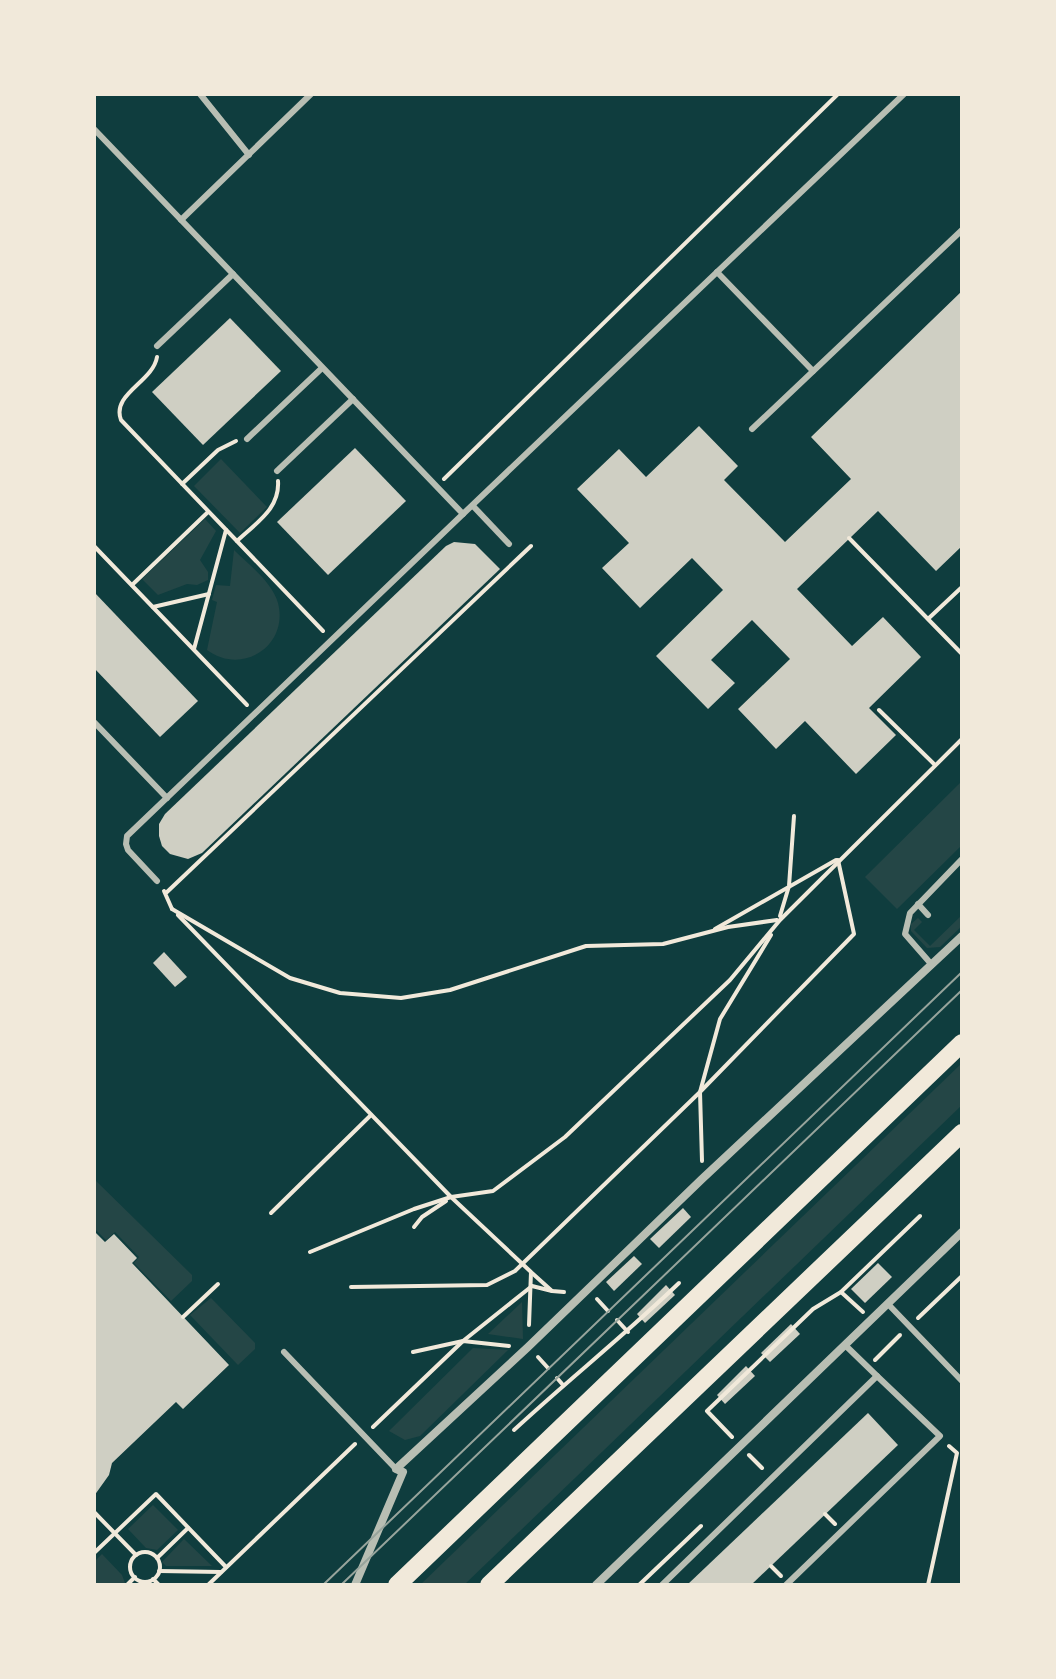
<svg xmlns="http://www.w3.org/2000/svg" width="1056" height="1679" viewBox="0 0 1056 1679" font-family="'Open Sans',sans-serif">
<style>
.green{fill:#244646}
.building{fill:#cfcfc3}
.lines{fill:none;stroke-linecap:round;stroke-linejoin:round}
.path{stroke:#f1e9da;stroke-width:4}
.service{stroke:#b8beb3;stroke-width:6}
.minor{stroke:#b8beb3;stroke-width:8}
.primary{stroke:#f1e9da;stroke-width:18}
.tram{stroke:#97a49c;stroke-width:2}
</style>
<rect width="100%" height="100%" fill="#0f3d3e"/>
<!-- green -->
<g class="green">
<path d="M 221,459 L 267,507 L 240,533 L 194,486 Z"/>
<path d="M 205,519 L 216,531 L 200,560 L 208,572 L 208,580 L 197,585 L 187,584 L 158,595 L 142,579 Z"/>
<path d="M 234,550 C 249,565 272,582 278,603 C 289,646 242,676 207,650 L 217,602 L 212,600 L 216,585 L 230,586 Z"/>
<path d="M 962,781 L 962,845 L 897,909 L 865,877 Z"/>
<path d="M 962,915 L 962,926 L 940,947 L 927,948 L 911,931 L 911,924 L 918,918 L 922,922 L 914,930 L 930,946 Z"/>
<path d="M 962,1063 L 962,1105 L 464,1585 L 420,1585 Z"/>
<path d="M 94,1179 L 192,1275 L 192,1281 L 171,1301 L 134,1263 L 139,1257 L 115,1232 L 106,1240 L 94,1228 Z"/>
<path d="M 211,1298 L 255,1343 L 255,1349 L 238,1365 L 190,1315 Z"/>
<path d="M 522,1302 L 523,1339 L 488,1334 Z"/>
<path d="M 473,1348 L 508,1350 L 420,1436 L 405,1440 L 389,1431 Z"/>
<path d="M 153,1505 L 178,1530 L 157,1550 L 146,1548 L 128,1529 Z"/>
<path d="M 184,1539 L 212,1566 L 166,1566 L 162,1562 Z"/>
<path d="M 102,1554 L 122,1575 L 125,1583 L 123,1585 L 94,1585 L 94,1562 Z"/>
</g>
<!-- building -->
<g class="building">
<path d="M 962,291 L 962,546 L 936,571 L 878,511 L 797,589 L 852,646 L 883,617 L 921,657 L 869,708 L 896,735 L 856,774 L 805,721 L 776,749 L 738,709 L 790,659 L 752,620 L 711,660 L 735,683 L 708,709 L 656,656 L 723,590 L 692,558 L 640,608 L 602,568 L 629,543 L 577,489 L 619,449 L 646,477 L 699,426 L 738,466 L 724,480 L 785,542 L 851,479 L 811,437 Z"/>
<path d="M 230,318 L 281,371 L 203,445 L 152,392 Z"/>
<path d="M 355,448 L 406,501 L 328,575 L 277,522 Z"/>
<path d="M 454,542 L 475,544 L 500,569 L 202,853 L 188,859 L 170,854 L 162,846 L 159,836 L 159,824 L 165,814 L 446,546 Z"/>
<path d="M 94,592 L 198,701 L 160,737 L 94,668 Z"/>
<path d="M 164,952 L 187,977 L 175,987 L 153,963 Z"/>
<path d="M 683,1208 L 691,1217 L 659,1248 L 650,1239 Z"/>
<path d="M 94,1231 L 105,1242 L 114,1234 L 137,1258 L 132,1263 L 229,1365 L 183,1409 L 176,1402 L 112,1463 L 109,1475 L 94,1496 Z"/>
<path d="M 634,1256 L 642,1264 L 614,1291 L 606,1282 Z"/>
<path d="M 878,1263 L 892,1277 L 865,1303 L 851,1289 Z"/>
<path d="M 666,1285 L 675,1295 L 645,1323 L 637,1314 Z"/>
<path d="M 791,1324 L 800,1334 L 770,1362 L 761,1353 Z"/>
<path d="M 746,1366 L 755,1376 L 725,1404 L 717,1395 Z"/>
<path d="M 868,1413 L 898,1445 L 751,1585 L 687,1585 Z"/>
</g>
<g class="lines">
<!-- path -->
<g class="path">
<path d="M 157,357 C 153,382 111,394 121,420 L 323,631"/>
<path d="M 444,479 L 838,94"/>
<path d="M 182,484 L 218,450 L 236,441"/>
<path d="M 849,538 L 962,654"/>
<path d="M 237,541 C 256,523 280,509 278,481"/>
<path d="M 94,546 L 247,705"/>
<path d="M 132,585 L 208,512"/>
<path d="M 153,607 L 209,594"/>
<path d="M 929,618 L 962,587"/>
<path d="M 194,649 L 226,530"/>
<path d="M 879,710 L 935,765"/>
<path d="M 164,891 L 172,909"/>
<path d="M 167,892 L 531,546"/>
<path d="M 172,909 L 290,978 L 340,993 L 401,998 L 450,990 L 586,946 L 663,944 L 728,927 L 777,920"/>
<path d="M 178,915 L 451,1197 L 531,1272 L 529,1325"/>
<path d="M 780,916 L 789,886 L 794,816"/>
<path d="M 715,929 L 836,860"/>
<path d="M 702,1161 L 700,1092 L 720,1019 L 771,935"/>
<path d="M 271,1213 L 371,1115"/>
<path d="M 414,1227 L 422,1217 L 446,1201"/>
<path d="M 310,1252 L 414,1209 L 451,1197 L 493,1191 L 565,1137 L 730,980 L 780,920 L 962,739"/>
<path d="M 532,1273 L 552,1291 L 564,1292"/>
<path d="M 351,1287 L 487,1285 L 515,1271 L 700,1092 L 854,934 L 838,860"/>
<path d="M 841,1292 L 863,1312"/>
<path d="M 597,1299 L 608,1311"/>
<path d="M 183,1317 L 218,1284"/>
<path d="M 918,1318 L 962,1276"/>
<path d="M 617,1320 L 628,1332"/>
<path d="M 413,1352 L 463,1341 L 509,1346"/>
<path d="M 538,1357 L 548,1368"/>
<path d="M 875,1360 L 900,1335"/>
<path d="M 557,1378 L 563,1385"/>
<path d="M 373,1427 L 463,1341 L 532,1286 L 552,1291"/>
<path d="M 514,1430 C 568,1380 626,1334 679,1283"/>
<path d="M 732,1437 L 707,1411 L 813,1309 L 841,1292 L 920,1216"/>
<path d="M 749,1455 L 762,1468"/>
<path d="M 94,1512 L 136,1555"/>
<path d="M 825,1514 L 835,1524"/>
<circle cx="145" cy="1567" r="15"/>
<path d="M 94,1553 L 156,1494 L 226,1567"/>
<path d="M 157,1558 L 188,1528"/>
<path d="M 771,1566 L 781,1576"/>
<path d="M 159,1571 L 221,1572"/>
<path d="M 153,1579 L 159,1585"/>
<path d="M 127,1585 L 135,1577"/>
<path d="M 208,1585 L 355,1444"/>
<path d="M 639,1585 L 701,1526"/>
<path d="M 928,1585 L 957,1453 L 949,1446"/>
</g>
<!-- service -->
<g class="service">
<path d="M 200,94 L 249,155"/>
<path d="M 94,129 L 463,514 L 127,836 L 126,844 L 128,850 L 157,881"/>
<path d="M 181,220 L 311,94"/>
<path d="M 717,272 L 813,371"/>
<path d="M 157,346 L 233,274"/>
<path d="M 752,429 L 962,230"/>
<path d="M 247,439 L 322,368"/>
<path d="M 277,471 L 353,399"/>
<path d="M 473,506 L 509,544"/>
<path d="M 463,514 L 904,94"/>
<path d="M 94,722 L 167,798"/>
<path d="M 918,904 L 928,915"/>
<path d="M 932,965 L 905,934 L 910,913 L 962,859"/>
<path d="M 888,1304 L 962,1381"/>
<path d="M 845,1345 L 877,1376"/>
<path d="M 284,1352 L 396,1469"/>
<path d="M 662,1585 L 877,1376 L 940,1436 L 786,1585"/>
</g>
<!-- minor -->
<g class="minor">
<path d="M 355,1585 L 403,1472 L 396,1469 L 528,1347 L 702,1179 L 962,936"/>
<path d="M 596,1585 L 962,1232"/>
</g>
<!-- primary -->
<g class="primary">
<path d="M 397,1585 L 962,1043"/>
<path d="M 489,1585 L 962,1133"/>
</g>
<!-- tram -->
<g class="tram">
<path d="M 323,1585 L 962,972"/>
<path d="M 341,1585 L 962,990"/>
</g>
</g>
<!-- border -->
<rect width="1056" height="1679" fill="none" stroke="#f1e9da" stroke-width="192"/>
</svg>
